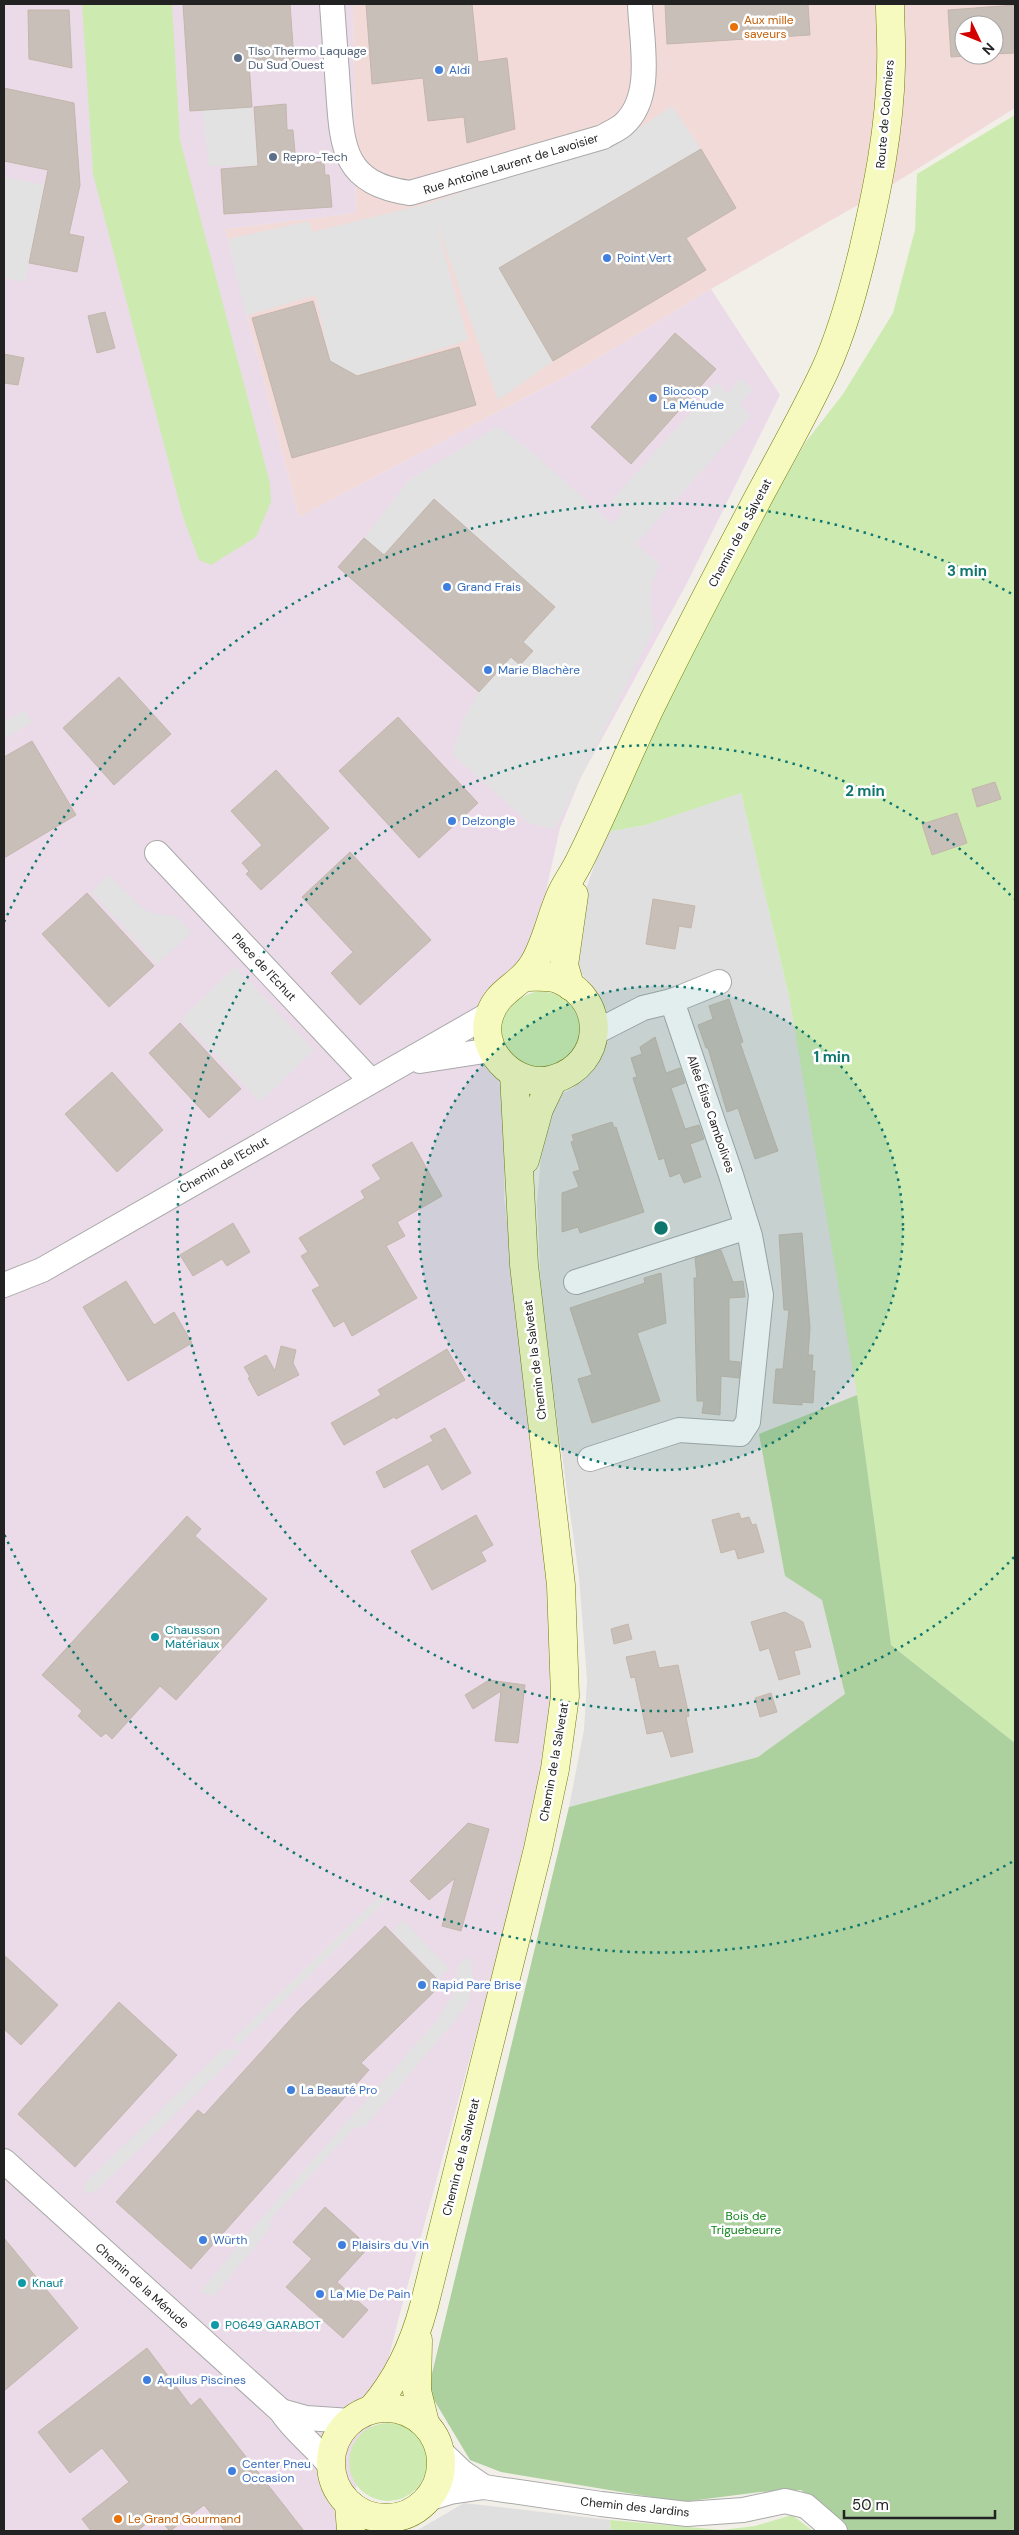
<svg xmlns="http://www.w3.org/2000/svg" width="1019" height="2535" viewBox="0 0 1019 2535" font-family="'DM Sans',sans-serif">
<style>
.residential{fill:#e0dfdf}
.commercial{fill:#f2dad9;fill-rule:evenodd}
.industrial{fill:#ebdbe8}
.grass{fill:#cdebb0}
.forest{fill:#add19e}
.parking{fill:#e2e2e2}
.building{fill:#c7bfb8;stroke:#c4b6ab}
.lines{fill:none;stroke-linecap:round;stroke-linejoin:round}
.minor-casing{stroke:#a9a9a9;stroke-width:26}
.secondary-casing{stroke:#707d05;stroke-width:29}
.minor{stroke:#fff;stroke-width:24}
.secondary{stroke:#f7fabf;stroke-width:28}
.ring{fill:none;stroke:#0f766e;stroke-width:2.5;stroke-dasharray:2.5 5}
.food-dot{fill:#e8710a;stroke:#fff;stroke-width:2}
.service-dot{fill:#5c6f8a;stroke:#fff;stroke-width:2}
.shop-dot{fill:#3f7fe0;stroke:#fff;stroke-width:2}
.culture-dot{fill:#0f9aa8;stroke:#fff;stroke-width:2}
.labels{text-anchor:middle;stroke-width:5;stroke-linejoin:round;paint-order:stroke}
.food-label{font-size:12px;fill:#c56008;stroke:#fff;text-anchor:start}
.service-label{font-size:12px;fill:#4e5e75;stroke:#fff;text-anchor:start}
.shop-label{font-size:12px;fill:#366cbe;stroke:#fff;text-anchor:start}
.street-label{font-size:12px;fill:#222;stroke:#fff}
.culture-label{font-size:12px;fill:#0d838f;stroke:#fff;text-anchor:start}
.park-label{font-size:12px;fill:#0c8416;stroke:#fff}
.centre{fill:#0f766e;stroke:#fff;stroke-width:2.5}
.ring-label{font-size:15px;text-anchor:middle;font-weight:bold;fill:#0f766e;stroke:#fff;stroke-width:5;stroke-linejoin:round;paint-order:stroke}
</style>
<rect width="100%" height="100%" fill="#f2efe9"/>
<!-- residential -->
<g class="residential">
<path d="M 741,792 L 789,996 L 854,1248 L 899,1673 L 758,1757 L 569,1807 L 584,1730 L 587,1680 L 579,1577 L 542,1311 L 537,1203 L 542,1144 L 552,1099 L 573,1088 L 593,1066 L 609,1034 L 606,1009 L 583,975 L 571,965 L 581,903 L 606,832 L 646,825 Z"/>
<path d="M 464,2503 L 610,2520 L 611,2531 L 416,2531 Z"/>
</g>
<!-- commercial -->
<path class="commercial" d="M 353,4 L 1015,4 L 1015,108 L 877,194 L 711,289 L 585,366 L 299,517 L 225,229 L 356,213 ZM 964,25 L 994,25 L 994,55 L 964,55 Z"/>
<!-- industrial -->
<path class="industrial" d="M 4,4 L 353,4 L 356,213 L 225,229 L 299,517 L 585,366 L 711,289 L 780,395 L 686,585 L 581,777 L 560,828 L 539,923 L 517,968 L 493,989 L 505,1082 L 504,1198 L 520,1328 L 551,1548 L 553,1698 L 536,1806 L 524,1860 L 399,2317 L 345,2531 L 4,2531 Z"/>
<!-- grass -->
<g class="grass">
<path d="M 82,4 L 172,4 L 180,140 L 270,483 L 271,502 L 256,537 L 211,565 L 199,560 L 183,517 L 93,174 Z"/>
<path d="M 1015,115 L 1015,1743 L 891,1645 L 857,1395 L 789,996 L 741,793 L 646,825 L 606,832 L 687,661 L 752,537 L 805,443 L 843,394 L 893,313 L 915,230 L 917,174 Z"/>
<path d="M 540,991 C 547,992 555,993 562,997 C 577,1006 586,1035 577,1050 C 572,1058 556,1065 548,1070 C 541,1069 531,1070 524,1067 C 520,1066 516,1060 512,1057 C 486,1032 509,996 540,991 Z"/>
<circle cx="388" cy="2462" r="39"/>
<path d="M 792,2515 L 813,2531 L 611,2531 L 610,2520 L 722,2530 L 755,2526 Z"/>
</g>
<!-- forest -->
<path class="forest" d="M 857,1395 L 891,1645 L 1015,1743 L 1015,2531 L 846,2531 L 832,2513 L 801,2490 L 760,2492 L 682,2502 L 501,2472 L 470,2460 L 428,2390 L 569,1807 L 758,1757 L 845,1694 L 822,1600 L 785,1576 L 759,1434 Z"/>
<!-- parking -->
<g class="parking">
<path d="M 672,106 L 701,149 L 499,268 L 553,361 L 498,400 L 434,215 L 468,340 L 357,376 L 330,361 L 316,295 L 246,316 L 228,239 L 309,221 L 312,232 L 430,203 L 629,135 Z"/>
<path d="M 252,107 L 258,166 L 209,166 L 202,110 Z"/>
<path d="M 4,177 L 45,185 L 25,282 L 4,278 Z"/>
<path d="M 741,378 L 753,389 L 740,405 L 751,416 L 636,544 L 660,565 L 652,581 L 651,608 L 654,629 L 555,829 L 529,823 L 452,754 L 463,720 L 479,692 L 511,657 L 520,665 L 532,651 L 523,642 L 555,607 L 435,499 L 384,555 L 364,538 L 409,480 L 498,426 L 537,456 L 612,524 L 623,511 L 611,501 L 717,383 L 728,393 Z"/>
<path d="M 25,710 L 32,722 L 4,739 L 4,722 Z"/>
<path d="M 108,875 L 145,910 L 155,914 L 176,916 L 192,933 L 157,964 L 92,892 Z"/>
<path d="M 235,967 L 314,1050 L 260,1102 L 181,1019 Z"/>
<path d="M 385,1891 L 390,1896 L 239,2045 L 233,2039 Z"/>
<path d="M 403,1920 L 449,1968 L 438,1979 L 392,1931 Z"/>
<path d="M 468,1957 L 471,1960 L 473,1984 L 470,1999 L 463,2011 L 365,2127 L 354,2128 L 270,2220 L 271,2227 L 214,2296 L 200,2292 L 257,2223 L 434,2024 L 455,1992 L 458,1965 Z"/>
<path d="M 223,2049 L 242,2050 L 94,2193 L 84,2192 L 85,2183 Z"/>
</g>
<!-- building -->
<g class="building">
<path d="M 183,4 L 290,4 L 294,60 L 249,63 L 252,107 L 190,111 Z"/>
<path d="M 366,4 L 472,4 L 478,62 L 507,58 L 515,129 L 467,143 L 464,117 L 428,121 L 423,78 L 372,84 Z"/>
<path d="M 665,4 L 808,4 L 810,35 L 667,44 Z"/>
<path d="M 1015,5 L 1015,53 L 994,54 L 994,25 L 964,25 L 964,55 L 983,55 L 951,57 L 948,10 Z"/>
<path d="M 28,10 L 69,10 L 72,68 L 29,59 Z"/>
<path d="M 4,88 L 74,103 L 80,185 L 69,234 L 84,237 L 77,272 L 29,263 L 48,170 L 4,161 Z"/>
<path d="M 286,104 L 287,130 L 293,130 L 296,164 L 324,162 L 325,175 L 329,175 L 332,207 L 224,214 L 221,169 L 258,166 L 254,107 Z"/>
<path d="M 701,149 L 736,208 L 686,238 L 706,270 L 553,361 L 499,268 Z"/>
<path d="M 313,301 L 330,361 L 357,376 L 459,347 L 476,405 L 292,458 L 252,318 Z"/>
<path d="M 105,312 L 115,348 L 97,353 L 88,316 Z"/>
<path d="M 675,333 L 716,369 L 631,464 L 591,427 Z"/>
<path d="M 4,354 L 24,358 L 18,385 L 4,383 Z"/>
<path d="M 434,499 L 555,607 L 523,642 L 533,651 L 520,665 L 511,657 L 479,692 L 338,567 L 364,538 L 384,555 Z"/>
<path d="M 119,677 L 171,734 L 114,785 L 63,728 Z"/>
<path d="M 398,717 L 478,803 L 419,858 L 339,771 Z"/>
<path d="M 32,741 L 76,815 L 4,858 L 4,757 Z"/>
<path d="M 276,770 L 329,828 L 261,890 L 246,874 L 249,871 L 242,863 L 262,845 L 231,811 Z"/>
<path d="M 995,782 L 1001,799 L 977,807 L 972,789 Z"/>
<path d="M 957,813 L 967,843 L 932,855 L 922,824 Z"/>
<path d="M 350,852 L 431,940 L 360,1005 L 331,973 L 353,952 L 302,897 Z"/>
<path d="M 87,893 L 154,966 L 109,1007 L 42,934 Z"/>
<path d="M 653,899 L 695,906 L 691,928 L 679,926 L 675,949 L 646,944 Z"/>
<path d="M 729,999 L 743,1042 L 740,1043 L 778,1151 L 755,1159 L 738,1108 L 727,1112 L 708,1048 L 706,1048 L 698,1025 L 713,1019 L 709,1006 Z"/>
<path d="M 180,1023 L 241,1089 L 209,1118 L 149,1053 Z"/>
<path d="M 655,1037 L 666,1073 L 680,1068 L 685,1083 L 671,1088 L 685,1129 L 699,1125 L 704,1139 L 690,1144 L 701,1177 L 684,1183 L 680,1173 L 670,1177 L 664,1158 L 659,1160 L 633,1078 L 637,1077 L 631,1058 L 642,1054 L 640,1047 Z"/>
<path d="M 112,1072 L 163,1130 L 117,1172 L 65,1114 Z"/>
<path d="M 612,1122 L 614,1128 L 616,1127 L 644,1212 L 580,1233 L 578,1227 L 562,1232 L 562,1193 L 579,1187 L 573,1172 L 580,1170 L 571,1142 L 574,1141 L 572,1135 Z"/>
<path d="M 412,1142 L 442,1196 L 397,1222 L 405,1236 L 386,1246 L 417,1298 L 352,1336 L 344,1321 L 334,1327 L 312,1290 L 320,1286 L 301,1256 L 308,1252 L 299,1238 L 365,1198 L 361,1191 L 381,1179 L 372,1165 Z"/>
<path d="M 233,1223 L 250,1252 L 227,1266 L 222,1259 L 193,1276 L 180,1255 Z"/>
<path d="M 802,1233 L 810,1328 L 808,1355 L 813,1355 L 812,1371 L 815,1371 L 813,1403 L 802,1402 L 802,1405 L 773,1403 L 776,1369 L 783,1369 L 789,1310 L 784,1310 L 779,1235 Z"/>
<path d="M 721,1250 L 733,1282 L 743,1281 L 745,1297 L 729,1298 L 729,1361 L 740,1362 L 739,1378 L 721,1376 L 720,1415 L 702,1413 L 704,1401 L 697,1401 L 694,1278 L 697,1278 L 695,1258 Z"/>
<path d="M 661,1273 L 666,1323 L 637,1333 L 660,1401 L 592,1423 L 578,1379 L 592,1375 L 570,1308 L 645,1283 L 644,1278 Z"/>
<path d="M 126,1281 L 154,1325 L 174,1312 L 192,1343 L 128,1381 L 83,1307 Z"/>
<path d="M 281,1346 L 296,1350 L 293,1363 L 299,1375 L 258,1396 L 248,1378 L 250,1377 L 244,1367 L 266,1355 L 275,1371 Z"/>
<path d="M 447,1349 L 465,1380 L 396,1419 L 394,1417 L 344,1445 L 331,1423 L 381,1395 L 378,1390 Z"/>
<path d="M 445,1428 L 471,1473 L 442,1490 L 428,1464 L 384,1488 L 376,1472 L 433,1441 L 430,1436 Z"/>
<path d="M 739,1513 L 741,1519 L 749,1517 L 752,1525 L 756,1524 L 764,1552 L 738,1559 L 735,1549 L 721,1553 L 712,1520 Z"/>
<path d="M 476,1515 L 493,1545 L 481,1552 L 486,1561 L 432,1590 L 411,1551 Z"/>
<path d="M 187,1516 L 201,1529 L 195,1536 L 267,1599 L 176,1700 L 160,1686 L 112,1739 L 106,1733 L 101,1737 L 78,1716 L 82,1711 L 42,1675 Z"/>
<path d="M 785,1612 L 803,1622 L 811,1647 L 794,1651 L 800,1674 L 779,1680 L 769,1648 L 760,1651 L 751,1622 Z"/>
<path d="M 628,1624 L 632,1639 L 614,1644 L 611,1629 Z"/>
<path d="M 655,1651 L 659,1668 L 678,1665 L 689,1716 L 686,1717 L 693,1752 L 671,1757 L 663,1731 L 647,1734 L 635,1677 L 631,1678 L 626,1657 Z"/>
<path d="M 489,1680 L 525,1685 L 518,1743 L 495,1741 L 501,1691 L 473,1709 L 465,1695 Z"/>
<path d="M 771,1693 L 777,1712 L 760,1717 L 755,1698 Z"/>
<path d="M 468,1823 L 489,1829 L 461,1931 L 442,1926 L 455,1878 L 429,1900 L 410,1881 Z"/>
<path d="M 385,1926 L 442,1984 L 361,2063 L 369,2070 L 191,2269 L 116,2202 L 198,2110 L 204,2115 L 298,2011 Z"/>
<path d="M 4,1955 L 58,2005 L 21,2045 L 4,2029 Z"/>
<path d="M 119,2002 L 177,2055 L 75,2167 L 18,2114 Z"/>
<path d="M 325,2207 L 369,2247 L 337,2282 L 368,2310 L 343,2338 L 286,2287 L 312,2259 L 293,2242 Z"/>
<path d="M 4,2238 L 78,2328 L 4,2391 Z"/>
<path d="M 147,2348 L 191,2406 L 200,2398 L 304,2531 L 225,2531 L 204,2505 L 170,2531 L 156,2516 L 137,2531 L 91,2531 L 82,2519 L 129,2482 L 102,2448 L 70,2473 L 38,2432 Z"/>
</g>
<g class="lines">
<!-- minor casing -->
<g class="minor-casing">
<g id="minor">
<path d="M 332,4 C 334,32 336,60 338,88 C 342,146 342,184 410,193 L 603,137 C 609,133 617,130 623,125 C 655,97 641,41 640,4"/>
<path d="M 157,853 L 371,1081"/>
<path d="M 672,1001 L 719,982"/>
<path d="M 420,1061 L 491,1050"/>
<path d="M 576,1282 L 747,1227"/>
<path d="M 4,1285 L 42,1270 L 491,1013"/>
<path d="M 590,1459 L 679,1430 L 740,1434 L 748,1422 L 761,1295 L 750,1236 L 731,1175 L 672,1001 L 643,1008 L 594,1033"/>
<path d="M 4,2161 L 281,2411 C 295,2433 316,2446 331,2467"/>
<path d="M 281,2411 L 306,2418 L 351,2421"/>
<path d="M 441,2452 L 462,2472 L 484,2487"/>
<path d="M 427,2499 L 450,2492 L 484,2487 L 601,2504 L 687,2514 L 743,2510 L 785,2501 L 806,2506 L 835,2531"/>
</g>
</g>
<!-- secondary casing -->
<g class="secondary-casing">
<g id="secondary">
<path d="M 526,977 C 537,977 550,975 560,980 C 608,1001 604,1064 554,1079 C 520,1090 481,1056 488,1021 C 495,989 520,988 534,963 C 547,941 551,915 562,892 C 567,882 574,872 579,862 C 605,810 627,756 652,704 C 686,635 721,568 757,500 C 780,457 804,415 825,370 C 842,333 853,292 863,251 C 877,191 890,129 891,66 C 892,46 890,25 890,4"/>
<path d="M 570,986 L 564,965 L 574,895"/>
<path d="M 525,1160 L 539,1109 L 553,1080"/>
<path d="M 418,2340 L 417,2391 L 425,2423"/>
<circle cx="386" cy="2463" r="55"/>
<path d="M 372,2409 C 397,2380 414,2344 424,2306 L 538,1849 L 555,1769 L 565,1696 L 561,1585 L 524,1265 L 514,1074"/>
<path d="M 349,2504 L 351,2531"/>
</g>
</g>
<!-- minor -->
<use href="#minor" class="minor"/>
<!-- secondary -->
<use href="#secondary" class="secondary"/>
</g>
<!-- distance rings -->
<circle cx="661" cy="1228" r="242" fill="#0f766e" fill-opacity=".12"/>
<g class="ring">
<circle cx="661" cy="1228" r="242"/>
<path d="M1014 1557A483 483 0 1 1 1014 899"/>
<path d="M1012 1862A725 725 0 0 1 4 1534M4 922A725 725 0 0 1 1012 594"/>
</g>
<!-- markers -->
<g class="food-dot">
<circle cx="734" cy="27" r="5"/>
<circle cx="118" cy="2519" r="5"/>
</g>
<g class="service-dot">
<circle cx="238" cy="58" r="5"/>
<circle cx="273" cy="157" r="5"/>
</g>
<g class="shop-dot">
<circle cx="439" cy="70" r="5"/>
<circle cx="607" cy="258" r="5"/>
<circle cx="653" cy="398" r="5"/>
<circle cx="447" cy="587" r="5"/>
<circle cx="488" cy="670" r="5"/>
<circle cx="452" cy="821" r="5"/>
<circle cx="422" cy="1985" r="5"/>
<circle cx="291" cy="2090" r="5"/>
<circle cx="203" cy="2240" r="5"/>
<circle cx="342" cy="2245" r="5"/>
<circle cx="320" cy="2294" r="5"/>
<circle cx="147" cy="2380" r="5"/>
<circle cx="232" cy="2471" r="5"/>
</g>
<g class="culture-dot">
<circle cx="155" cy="1637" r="5"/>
<circle cx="22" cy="2283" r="5"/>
<circle cx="215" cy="2325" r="5"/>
</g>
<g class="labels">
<!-- food labels -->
<g class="food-label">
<text x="744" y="24">Aux mille<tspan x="744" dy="14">saveurs</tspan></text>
<text x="128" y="2523">Le Grand Gourmand</text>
</g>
<!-- service labels -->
<g class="service-label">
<text x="248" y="55">Tlso Thermo Laquage<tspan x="248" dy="14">Du Sud Ouest</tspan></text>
<text x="283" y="161">Repro-Tech</text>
</g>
<!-- shop labels -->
<g class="shop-label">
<text x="449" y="74">Aldi</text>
<text x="617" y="262">Point Vert</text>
<text x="663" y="395">Biocoop<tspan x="663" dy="14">La Ménude</tspan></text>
<text x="457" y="591">Grand Frais</text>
<text x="498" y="674">Marie Blachère</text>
<text x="462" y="825">Delzongle</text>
<text x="432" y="1989">Rapid Pare Brise</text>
<text x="301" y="2094">La Beauté Pro</text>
<text x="213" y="2244">Würth</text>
<text x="352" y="2249">Plaisirs du Vin</text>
<text x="330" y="2298">La Mie De Pain</text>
<text x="157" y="2384">Aquilus Piscines</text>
<text x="242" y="2468">Center Pneu<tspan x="242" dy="14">Occasion</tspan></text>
</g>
<!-- street labels -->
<g class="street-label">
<text transform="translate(885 114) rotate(-85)" y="4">Route de Colomiers</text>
<text transform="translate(511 164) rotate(-17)" y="4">Rue Antoine Laurent de Lavoisier</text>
<text transform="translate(740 533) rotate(-62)" y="4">Chemin de la Salvetat</text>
<text transform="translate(264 967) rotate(47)" y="4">Place de l'Echut</text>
<text transform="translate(711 1114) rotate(71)" y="4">Allée Élise Cambolives</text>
<text transform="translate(224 1165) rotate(-30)" y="4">Chemin de l'Echut</text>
<text transform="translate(535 1360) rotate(-97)" y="4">Chemin de la Salvetat</text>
<text transform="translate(554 1762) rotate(-80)" y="4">Chemin de la Salvetat</text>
<text transform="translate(461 2157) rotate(-76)" y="4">Chemin de la Salvetat</text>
<text transform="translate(142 2286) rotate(42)" y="4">Chemin de la Ménude</text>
<text transform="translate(635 2507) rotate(6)" y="4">Chemin des Jardins</text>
</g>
<!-- culture labels -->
<g class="culture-label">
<text x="165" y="1634">Chausson<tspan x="165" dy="14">Matériaux</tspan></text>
<text x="32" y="2287">Knauf</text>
<text x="225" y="2329">P0649 GARABOT</text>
</g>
<!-- park labels -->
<g class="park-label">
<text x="746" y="2220">Bois de<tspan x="746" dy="14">Triguebeurre</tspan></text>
</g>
</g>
<circle cx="661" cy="1228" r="8" class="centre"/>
<g class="ring-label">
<text x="967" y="576">3 min</text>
<text x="865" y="796">2 min</text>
<text x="832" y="1062">1 min</text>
</g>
<!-- border -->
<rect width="1019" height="2535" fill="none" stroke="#222222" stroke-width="10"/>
<!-- north arrow -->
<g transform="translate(979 40) rotate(133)"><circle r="24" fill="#ffffff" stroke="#a7a7a7"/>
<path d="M0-4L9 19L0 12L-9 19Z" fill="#d40000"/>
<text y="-8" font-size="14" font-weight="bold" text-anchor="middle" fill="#222222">N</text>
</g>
<!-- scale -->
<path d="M844 2510v8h151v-8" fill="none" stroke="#222222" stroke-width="2.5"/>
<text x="852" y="2510" font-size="15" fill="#222222" stroke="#ffffff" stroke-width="4" paint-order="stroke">50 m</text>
</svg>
